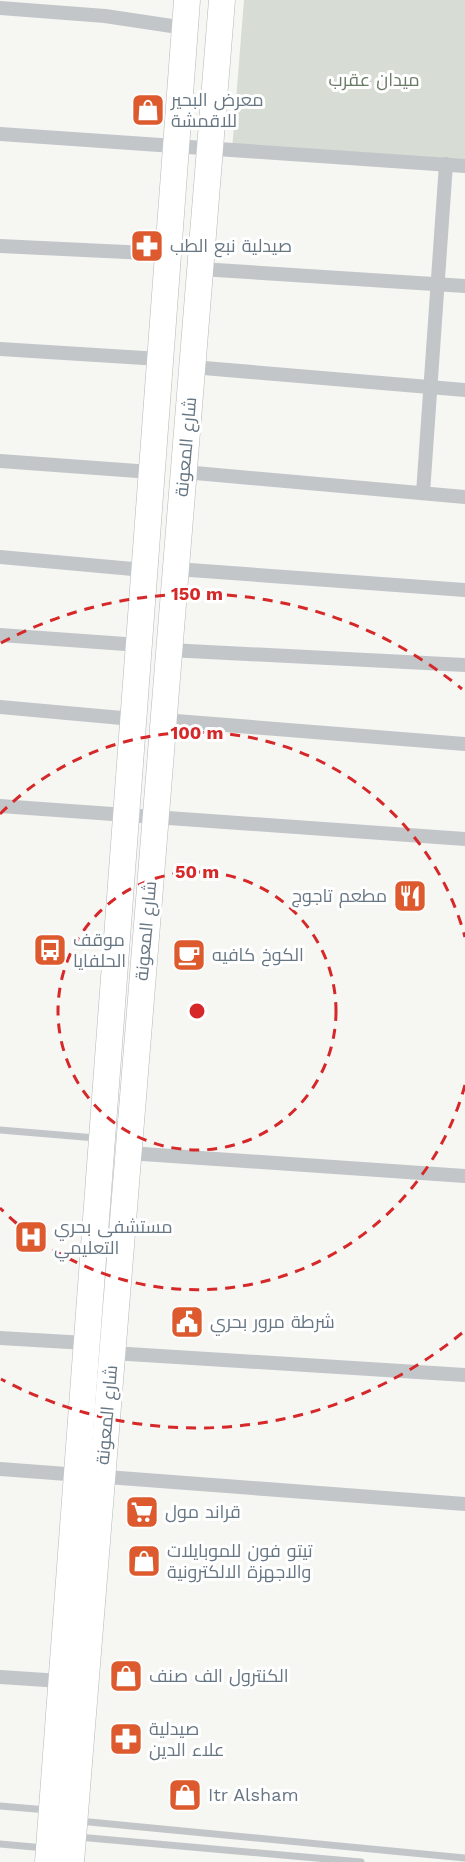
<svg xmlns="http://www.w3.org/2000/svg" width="465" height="1862" viewBox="0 0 465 1862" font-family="'Work Sans',Cairo,sans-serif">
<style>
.green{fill:#d7ddd4}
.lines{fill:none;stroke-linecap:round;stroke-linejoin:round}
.highway-casing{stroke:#b5b8bb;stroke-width:27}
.lane{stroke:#c2c6c9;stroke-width:7}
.street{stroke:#c2c6c9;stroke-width:14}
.highway{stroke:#fff;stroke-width:26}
.ring{fill:none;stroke:#d62828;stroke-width:3;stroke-dasharray:10 8}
.labels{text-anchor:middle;stroke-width:6;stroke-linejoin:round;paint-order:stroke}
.park-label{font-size:18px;fill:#697a65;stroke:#fff}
.poi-label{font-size:18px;fill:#667683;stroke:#fff;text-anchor:start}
.street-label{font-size:18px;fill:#667683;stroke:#fff}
.centre{fill:#d62828;stroke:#fff;stroke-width:3}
.ring-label{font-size:18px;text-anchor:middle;font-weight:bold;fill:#d62828;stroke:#fff;stroke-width:6;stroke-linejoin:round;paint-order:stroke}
</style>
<rect width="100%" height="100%" fill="#f6f6f3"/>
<!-- green -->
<path class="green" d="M 244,0 L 465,0 L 465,168 L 232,150 Z"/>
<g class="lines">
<!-- highway casing -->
<g class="highway-casing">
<g id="highway">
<path d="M 48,1862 L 187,0"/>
<path d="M 71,1862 L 222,0"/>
</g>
</g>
<!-- lane -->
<g class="lane">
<path d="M 0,1130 L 96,1138"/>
<path d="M 0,1806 L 47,1810"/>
<path d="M 79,1821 L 465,1858"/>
<path d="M 78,1837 L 361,1862"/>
<path d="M 0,1844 L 45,1848"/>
</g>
<!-- street -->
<g class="street">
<path d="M 0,8 L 105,16 L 185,28"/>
<path d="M 0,134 L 465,166"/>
<path d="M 0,246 L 168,254"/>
<path d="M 200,269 L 465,286"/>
<path d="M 0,349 L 160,359"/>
<path d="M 192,367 L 465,390"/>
<path d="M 0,461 L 151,472"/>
<path d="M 184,472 L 465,497"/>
<path d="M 423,493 L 446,164"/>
<path d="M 0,557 L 144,570"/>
<path d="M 176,569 L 465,590"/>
<path d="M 0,635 L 139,645"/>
<path d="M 169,650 L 465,665"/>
<path d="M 0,707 L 133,719"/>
<path d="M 163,720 L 465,744"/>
<path d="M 0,806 L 465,839"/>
<path d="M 128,1153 L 465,1176"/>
<path d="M 0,1338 L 86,1343"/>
<path d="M 112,1353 L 465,1375"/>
<path d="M 0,1469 L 465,1504"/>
<path d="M 0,1677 L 61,1681"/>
</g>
<!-- highway -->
<use href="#highway" class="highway"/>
</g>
<!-- distance rings -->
<g class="ring">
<circle cx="197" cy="1011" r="139"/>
<path d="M465 1085A278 278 0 0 1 0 1208M0 814A278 278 0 0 1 465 937"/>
<path d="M462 1333A417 417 0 0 1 1 1379M1 643A417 417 0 0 1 462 689"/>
</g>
<!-- icons -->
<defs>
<g id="shop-square" transform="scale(1.725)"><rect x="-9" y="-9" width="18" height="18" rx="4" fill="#dc5a2d" stroke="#fff"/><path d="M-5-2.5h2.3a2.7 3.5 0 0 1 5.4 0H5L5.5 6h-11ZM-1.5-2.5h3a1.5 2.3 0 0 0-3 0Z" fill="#fff"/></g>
<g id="pharmacy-square" transform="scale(1.725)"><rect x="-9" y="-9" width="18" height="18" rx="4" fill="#dc5a2d" stroke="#fff"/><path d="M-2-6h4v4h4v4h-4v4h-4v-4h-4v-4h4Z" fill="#fff"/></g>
<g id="restaurant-square" transform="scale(1.725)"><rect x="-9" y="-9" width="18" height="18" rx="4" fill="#dc5a2d" stroke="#fff"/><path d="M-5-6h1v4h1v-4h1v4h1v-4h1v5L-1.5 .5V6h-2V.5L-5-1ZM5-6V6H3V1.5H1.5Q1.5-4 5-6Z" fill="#fff"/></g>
<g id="bus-square" transform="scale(1.725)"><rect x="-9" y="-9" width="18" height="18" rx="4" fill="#dc5a2d" stroke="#fff"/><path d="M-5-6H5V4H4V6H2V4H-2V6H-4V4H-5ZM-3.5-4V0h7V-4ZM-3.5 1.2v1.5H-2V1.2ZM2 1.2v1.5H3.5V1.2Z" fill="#fff"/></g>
<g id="cafe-square" transform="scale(1.725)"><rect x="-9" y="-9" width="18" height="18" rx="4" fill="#dc5a2d" stroke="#fff"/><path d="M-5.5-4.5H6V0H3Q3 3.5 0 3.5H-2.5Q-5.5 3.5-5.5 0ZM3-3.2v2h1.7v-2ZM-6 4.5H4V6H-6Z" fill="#fff"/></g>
<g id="hospital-square" transform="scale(1.725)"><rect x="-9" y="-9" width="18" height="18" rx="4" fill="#dc5a2d" stroke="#fff"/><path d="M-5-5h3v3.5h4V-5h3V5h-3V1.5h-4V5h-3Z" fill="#fff"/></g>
<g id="civic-square" transform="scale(1.725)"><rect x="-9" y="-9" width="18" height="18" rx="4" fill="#dc5a2d" stroke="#fff"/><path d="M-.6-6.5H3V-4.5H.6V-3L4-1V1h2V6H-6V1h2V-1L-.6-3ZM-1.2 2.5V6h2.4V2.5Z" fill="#fff"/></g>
<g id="supermarket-square" transform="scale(1.725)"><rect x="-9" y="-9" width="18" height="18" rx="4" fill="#dc5a2d" stroke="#fff"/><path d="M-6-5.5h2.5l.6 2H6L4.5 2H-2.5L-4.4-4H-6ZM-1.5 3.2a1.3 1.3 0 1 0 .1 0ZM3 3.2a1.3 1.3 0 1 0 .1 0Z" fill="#fff"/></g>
</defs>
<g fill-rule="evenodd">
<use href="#shop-square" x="148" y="110"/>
<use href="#pharmacy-square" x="147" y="246"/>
<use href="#restaurant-square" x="410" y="896"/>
<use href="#bus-square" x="50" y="950"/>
<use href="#cafe-square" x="189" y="955"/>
<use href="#hospital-square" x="31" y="1237"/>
<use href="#civic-square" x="187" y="1322"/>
<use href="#supermarket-square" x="142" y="1512"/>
<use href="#shop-square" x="144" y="1561"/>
<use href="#shop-square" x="126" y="1676"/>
<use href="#pharmacy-square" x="126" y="1739"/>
<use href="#shop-square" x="185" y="1795"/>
</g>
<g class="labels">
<!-- park labels -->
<g class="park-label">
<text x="374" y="86">ميدان عقرب</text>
</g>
<!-- poi labels -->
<g class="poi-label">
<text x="171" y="106">معرض البحير<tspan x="171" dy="21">للاقمشة</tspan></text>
<text x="170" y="252">صيدلية نبع الطب</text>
<text x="387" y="902" text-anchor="end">مطعم تاجوج</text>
<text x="73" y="946">موقف<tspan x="73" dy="21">الحلفايا</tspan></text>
<text x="212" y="961">الكوخ كافيه</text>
<text x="54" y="1233">مستشفى بحري<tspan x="54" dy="21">التعليمي</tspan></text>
<text x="210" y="1328">شرطة مرور بحري</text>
<text x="165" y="1518">قراند مول</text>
<text x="167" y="1557">تيتو فون للموبايلات<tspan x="167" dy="21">والاجهزة الالكترونية</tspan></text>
<text x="149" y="1682">الكنترول الف صنف</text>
<text x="149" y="1735">صيدلية<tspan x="149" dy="21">علاء الدين</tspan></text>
<text x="208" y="1801">Itr Alsham</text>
</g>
<!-- street labels -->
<g class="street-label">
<text transform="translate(186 447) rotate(-85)" y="6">شارع المعونة</text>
<text transform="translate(146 931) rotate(-85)" y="6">شارع المعونة</text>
<text transform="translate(107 1415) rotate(-85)" y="6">شارع المعونة</text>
</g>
</g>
<circle cx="197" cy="1011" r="9" class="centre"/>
<g class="ring-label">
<text x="197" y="600">150 m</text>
<text x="197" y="739">100 m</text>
<text x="197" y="878">50 m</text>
</g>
</svg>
